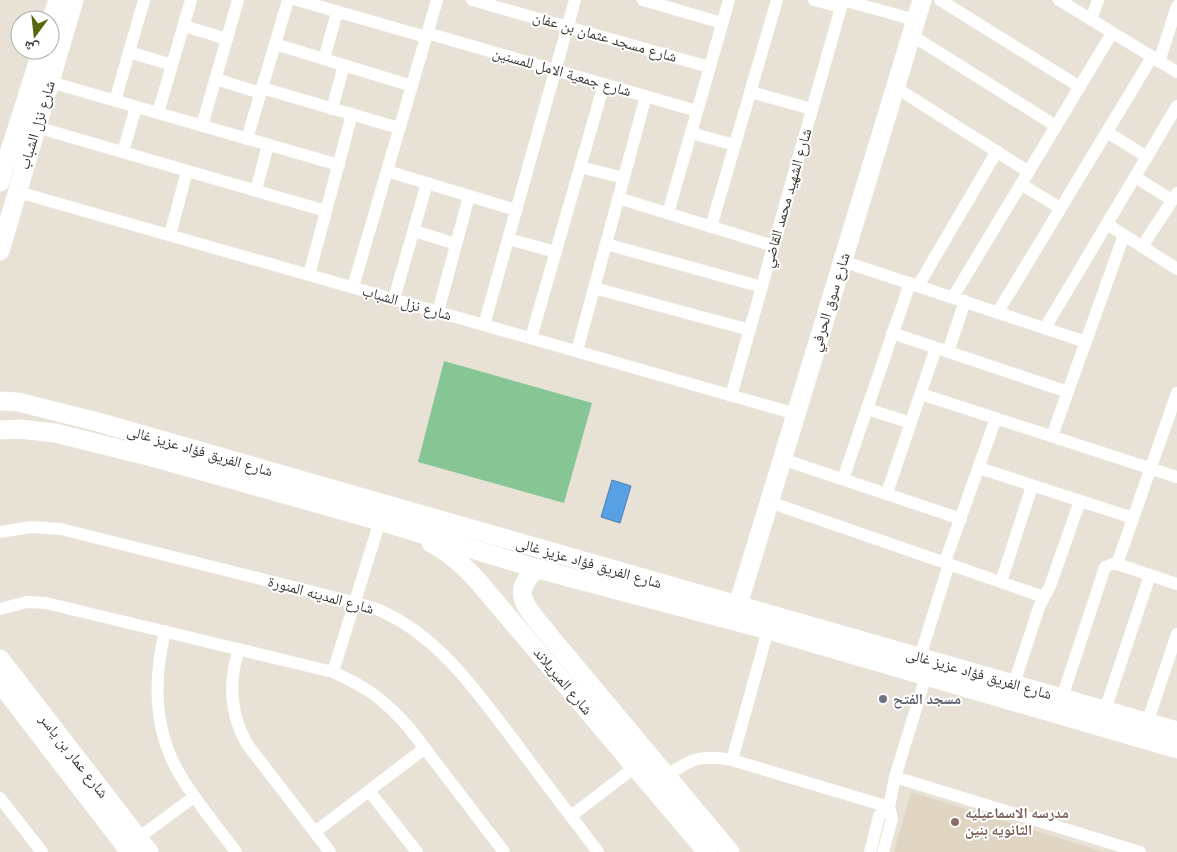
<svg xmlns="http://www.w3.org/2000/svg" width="1177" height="852" viewBox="0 0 1177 852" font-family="'DM Sans','Noto Naskh Arabic',sans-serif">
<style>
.built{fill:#dfd5c2}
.pitch{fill:#85c694}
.water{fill:#56a0e3;stroke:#4d80ad}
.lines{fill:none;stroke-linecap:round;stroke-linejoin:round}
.street{stroke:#fff;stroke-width:12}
.secondary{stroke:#fff;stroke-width:19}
.worship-dot{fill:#6b7280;stroke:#fff;stroke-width:2}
.education-dot{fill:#8d6e63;stroke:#fff;stroke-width:2}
.labels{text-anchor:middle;stroke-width:4;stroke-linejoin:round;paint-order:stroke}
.street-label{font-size:15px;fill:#373530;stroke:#fff}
.worship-label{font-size:15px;font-weight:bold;fill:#5b616d;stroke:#fff;text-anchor:start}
.education-label{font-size:15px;font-weight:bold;fill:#785e54;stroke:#fff;text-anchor:start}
</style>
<rect width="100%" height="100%" fill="#e8e1d5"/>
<!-- built -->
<path class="built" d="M 911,792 L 1104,852 L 894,852 Z"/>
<!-- pitch -->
<path class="pitch" d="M 444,361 L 592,403 L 564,503 L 418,462 Z"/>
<!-- water -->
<path class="water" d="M 612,480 L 631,486 L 620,523 L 601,517 Z"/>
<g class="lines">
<!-- street -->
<g class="street">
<path d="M 297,0 L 426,37"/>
<path d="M 472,0 L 709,67"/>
<path d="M 643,0 L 722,23"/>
<path d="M 814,0 L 841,7"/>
<path d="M 940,0 L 1080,87"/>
<path d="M 1059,0 L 1177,72"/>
<path d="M 1091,20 L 1098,0"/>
<path d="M 184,26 L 227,39"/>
<path d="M 427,33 L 697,111"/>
<path d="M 911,35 L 1056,126"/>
<path d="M 275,44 L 412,86"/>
<path d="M 129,52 L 172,65"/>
<path d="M 324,59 L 337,12"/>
<path d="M 1159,62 L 1177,6"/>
<path d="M 216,79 L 260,93"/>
<path d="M 50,82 L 339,165"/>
<path d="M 895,87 L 1029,172"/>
<path d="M 262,88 L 399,128"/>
<path d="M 750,92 L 812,109"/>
<path d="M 115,101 L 144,0"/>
<path d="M 332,109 L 344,65"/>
<path d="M 158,113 L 191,0"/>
<path d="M 202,126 L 238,0"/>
<path d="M 36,127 L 326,211"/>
<path d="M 1107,132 L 1147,157"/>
<path d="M 691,133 L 735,145"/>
<path d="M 247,139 L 288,0"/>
<path d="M 123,152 L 136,107"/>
<path d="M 580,167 L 624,178"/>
<path d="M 387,171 L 516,210"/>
<path d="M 1135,177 L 1172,200"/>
<path d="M 1021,184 L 1060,208"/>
<path d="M 256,190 L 268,145"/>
<path d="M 18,192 L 796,414"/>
<path d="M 618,198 L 774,246"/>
<path d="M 668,213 L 729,0"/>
<path d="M 1107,224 L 1177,269"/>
<path d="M 711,227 L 777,0"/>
<path d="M 414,231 L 456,244"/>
<path d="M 170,235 L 187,171"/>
<path d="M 508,239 L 556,252"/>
<path d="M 606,244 L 762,287"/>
<path d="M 1142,247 L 1177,193"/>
<path d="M 842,261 L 1086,342"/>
<path d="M 309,275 L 352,114"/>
<path d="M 918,286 L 997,151"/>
<path d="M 353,287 L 437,0"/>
<path d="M 594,288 L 750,330"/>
<path d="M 953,297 L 1112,33"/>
<path d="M 394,299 L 427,183"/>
<path d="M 438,312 L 469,196"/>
<path d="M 998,312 L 1152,57"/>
<path d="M 484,325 L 575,0"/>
<path d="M 1045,328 L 1177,106"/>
<path d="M 892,333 L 1068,392"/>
<path d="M 531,338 L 604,84"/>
<path d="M 577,351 L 646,96"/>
<path d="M 948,352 L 965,301"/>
<path d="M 921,394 L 1177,477"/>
<path d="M 731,396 L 843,0 L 915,20"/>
<path d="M 867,409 L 911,423"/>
<path d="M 1052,436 L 1124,235"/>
<path d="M 782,459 L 961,519"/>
<path d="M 979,468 L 1133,518"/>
<path d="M 843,479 L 910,283"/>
<path d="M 887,493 L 936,348"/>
<path d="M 769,502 L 1044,597"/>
<path d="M 0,532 L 31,527 L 61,529 L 353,602 C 362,605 371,607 379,610 C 439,636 477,692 515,742 C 542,779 570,815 598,852"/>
<path d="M 945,562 L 996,418"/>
<path d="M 1117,564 L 1177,393"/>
<path d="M 1001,582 L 1032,486"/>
<path d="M 0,609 L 27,602 L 46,603 L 333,672 C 367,687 385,700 410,729 L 504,852"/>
<path d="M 165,631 C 153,681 154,734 182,778 C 198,804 218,828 236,852"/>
<path d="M 239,649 C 228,682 230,714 247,744 L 330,852"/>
<path d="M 920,657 L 949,564"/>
<path d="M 333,672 L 380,521"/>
<path d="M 1014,684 L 1039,607 L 1050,586 L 1080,501"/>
<path d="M 1062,698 L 1105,567 L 1113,564 L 1117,564 L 1177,584"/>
<path d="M 1105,710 L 1150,575"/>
<path d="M 1147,723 L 1177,634"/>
<path d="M 732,760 L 768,630"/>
<path d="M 666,776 C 692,759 699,754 732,760 L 889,807"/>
<path d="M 895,777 L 1140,852"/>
<path d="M 369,791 L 417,852"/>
<path d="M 0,798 L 42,852"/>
<path d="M 571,816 L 635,767"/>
<path d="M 315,832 L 425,748"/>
<path d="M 138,838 L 194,797"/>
<path d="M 870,852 L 879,816 L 889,807"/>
<path d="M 883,852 L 892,819 L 889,807 L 895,777 L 926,676"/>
</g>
<!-- secondary -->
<g class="secondary">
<path d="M 50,24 L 58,0"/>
<path d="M 0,182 L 42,50"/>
<path d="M 0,251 L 74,0"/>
<path d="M 0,401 L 18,402 L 98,422 L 1177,731"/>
<path d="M 0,430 L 19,429 L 55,433 L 152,457 L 380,521 L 538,569 L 768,630 L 1177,749"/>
<path d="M 431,543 C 449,552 463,565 477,580 L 707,852"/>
<path d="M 538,569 C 506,592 530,611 548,634 L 730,852"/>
<path d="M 738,605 L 922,0"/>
<path d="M 0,659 L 149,852"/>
<path d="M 0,683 L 130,852"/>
</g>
</g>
<!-- markers -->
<circle class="worship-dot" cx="883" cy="699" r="5"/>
<circle class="education-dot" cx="955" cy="822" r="5"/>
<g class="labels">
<!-- street labels -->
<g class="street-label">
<text transform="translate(605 37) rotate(16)" y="5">شارع مسجد عثمان بن عفان</text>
<text transform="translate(562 72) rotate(16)" y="5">شارع جمعية الامل للمسنين</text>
<text transform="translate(37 125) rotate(-73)" y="5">شارع نزل الشباب</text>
<text transform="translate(787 198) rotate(-74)" y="5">شارع الشهيد محمد القاضي</text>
<text transform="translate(830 302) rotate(-73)" y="5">شارع سوق الحرفي</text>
<text transform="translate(407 303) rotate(16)" y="5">شارع نزل الشباب</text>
<text transform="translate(200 451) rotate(16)" y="5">شارع الفريق فؤاد عزيز غالى</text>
<text transform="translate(589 563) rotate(16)" y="5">شارع الفريق فؤاد عزيز غالى</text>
<text transform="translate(321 595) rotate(15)" y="5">شارع المدينه المنورة</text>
<text transform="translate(979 674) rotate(16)" y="5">شارع الفريق فؤاد عزيز غالى</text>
<text transform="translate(563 681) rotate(50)" y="5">شارع الميريلاند</text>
<text transform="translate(74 756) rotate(52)" y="5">شارع عمار بن ياسر</text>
</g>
<!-- worship labels -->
<g class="worship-label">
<text x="893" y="704">مسجد الفتح</text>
</g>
<!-- education labels -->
<g class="education-label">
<text x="965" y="818">مدرسه الاسماعيليه<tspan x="965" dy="17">الثانويه بنين</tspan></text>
</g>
</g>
<!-- north arrow -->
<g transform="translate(35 35) rotate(195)"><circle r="24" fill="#ffffff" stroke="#afaeac"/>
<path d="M0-4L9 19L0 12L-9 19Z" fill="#55660e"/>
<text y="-8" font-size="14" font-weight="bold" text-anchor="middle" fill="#373530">ش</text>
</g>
</svg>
